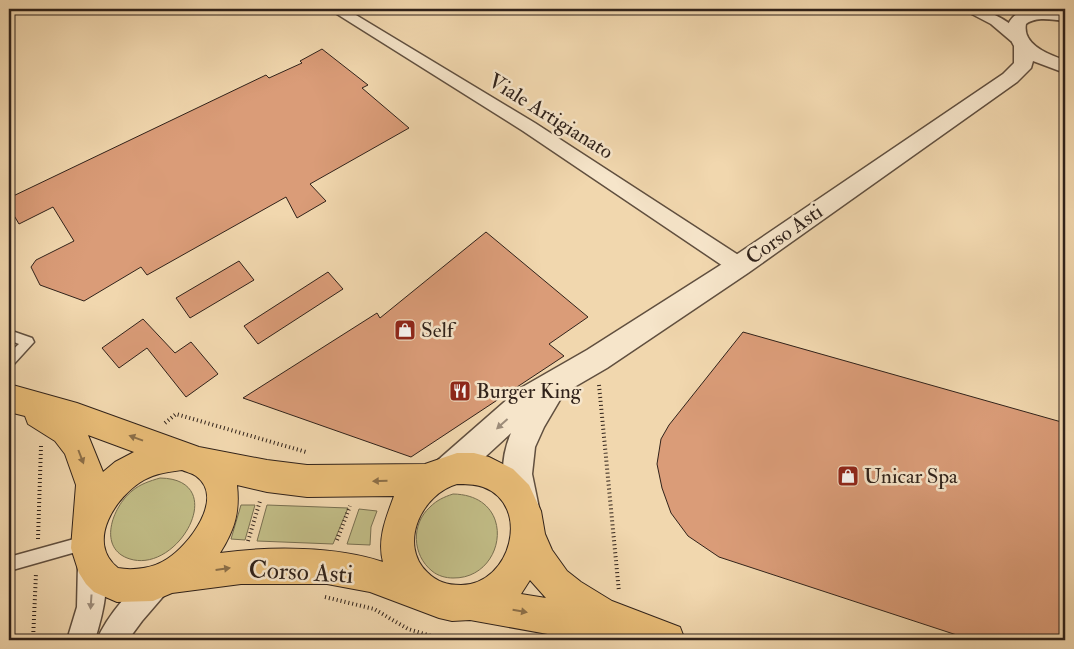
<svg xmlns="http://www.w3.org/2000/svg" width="1074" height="649" viewBox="0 0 1074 649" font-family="'IM FELL Double Pica',serif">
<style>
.green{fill:#c1bc86;stroke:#786f50}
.building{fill:#da9c78;stroke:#30221a}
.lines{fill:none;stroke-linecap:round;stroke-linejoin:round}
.service-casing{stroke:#604f3f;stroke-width:3}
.minor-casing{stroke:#604f3f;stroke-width:3}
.tertiary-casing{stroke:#604f3f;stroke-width:3}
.primary-casing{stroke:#30221a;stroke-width:2}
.path{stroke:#30221a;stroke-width:4;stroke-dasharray:1 3;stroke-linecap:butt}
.service{fill:#f6e5ca;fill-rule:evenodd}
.minor{fill:#f6e5ca;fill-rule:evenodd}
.tertiary{fill:#f6e5ca;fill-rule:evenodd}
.primary{fill:#e8bc77;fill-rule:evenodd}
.oneway{fill:#9d8d7b}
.oneway2{fill:#8c6f48}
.labels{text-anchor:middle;stroke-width:5;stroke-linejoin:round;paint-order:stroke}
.street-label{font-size:21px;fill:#30221a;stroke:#f6e5ca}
.poi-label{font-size:21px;fill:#30221a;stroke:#f6e5ca;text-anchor:start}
.near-street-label{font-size:25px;fill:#30221a;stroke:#f6e5ca}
</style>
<rect width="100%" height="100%" fill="#f1d7ae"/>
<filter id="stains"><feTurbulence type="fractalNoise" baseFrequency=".004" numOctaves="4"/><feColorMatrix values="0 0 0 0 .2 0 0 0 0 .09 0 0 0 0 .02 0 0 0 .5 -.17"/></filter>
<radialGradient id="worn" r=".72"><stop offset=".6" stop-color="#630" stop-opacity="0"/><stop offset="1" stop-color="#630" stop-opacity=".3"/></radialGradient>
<!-- green -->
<g class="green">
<path d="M 160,478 C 231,479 179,574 130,559 C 97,549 112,507 132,491 C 140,484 150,481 160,478 Z"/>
<path d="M 453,494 C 518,495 506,579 453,578 C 446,578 438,576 432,571 C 412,555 411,524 430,507 C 437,500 444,497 453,494 Z"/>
<path d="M 241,505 L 255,505 L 245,540 L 231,539 Z"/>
<path d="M 267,505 L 348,508 L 333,544 L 257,541 Z"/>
<path d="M 359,509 L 377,511 L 371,527 L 370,545 L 347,544 Z"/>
</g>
<!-- building -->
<g class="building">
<path d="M 322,49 L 368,85 L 362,88 L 409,128 L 310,184 L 326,201 L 297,218 L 286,197 L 147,275 L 141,267 L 84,301 L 40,285 L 31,267 L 36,260 L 74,241 L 53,207 L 19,224 L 9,207 L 9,198 L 266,75 L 269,78 L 302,63 L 300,61 Z"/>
<path d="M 486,232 L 588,317 L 549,344 L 564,356 L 411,457 L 243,398 L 377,313 L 380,318 Z"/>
<path d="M 239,261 L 254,280 L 190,318 L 176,298 Z"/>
<path d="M 328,272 L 343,289 L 258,344 L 244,326 Z"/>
<path d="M 143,319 L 175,353 L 191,342 L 218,374 L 186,397 L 147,348 L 119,368 L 102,348 Z"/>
<path d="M 743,332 L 1065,423 L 1065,640 L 972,640 L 719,557 L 688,536 L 671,513 L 662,488 L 657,464 L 661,439 L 669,425 Z"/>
</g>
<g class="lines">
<!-- service casing -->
<g class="service-casing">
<g id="service">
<path d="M 9,330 L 32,338 L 34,342 L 13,365 L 9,366 L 9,353 L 19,344 L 9,340 Z"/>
<path d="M 85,536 L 90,538 L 92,543 L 90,548 L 9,571 L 9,557 Z"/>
</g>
</g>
<!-- minor casing -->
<g class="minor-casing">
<g id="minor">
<path d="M 329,9 L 346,9 L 535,123 L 746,260 L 749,266 L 746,272 L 739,274 L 732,272 L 523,131 Z"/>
<path d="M 966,9 C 987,8 1011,20 1024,38 L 1021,41 L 1011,41 L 991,24 L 968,12 Z"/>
<path d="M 91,550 L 100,554 C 112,581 103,613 95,640 L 67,640 L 77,607 L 78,563 L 82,554 Z"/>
<path d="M 158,570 L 167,574 L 171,583 L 167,592 L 142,621 L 128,640 L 97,640 C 105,619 137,578 158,570 Z"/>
</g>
</g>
<!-- tertiary casing -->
<g class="tertiary-casing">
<path id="tertiary" d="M 1036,9 L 1065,11 L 1065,21 C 1052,20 1037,16 1026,24 C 1022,45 1049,55 1065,60 L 1065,73 L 1033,61 L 1031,68 L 1017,82 L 748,273 L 607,368 L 564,393 L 544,427 L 535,447 L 532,474 L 539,508 L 534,519 L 523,524 L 512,519 C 501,491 499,461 511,433 L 460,480 L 449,485 L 438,480 L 434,470 L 438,460 L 519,389 L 587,350 L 730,259 L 1003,74 L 1014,63 L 1014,46 L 1006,31 C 1010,14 1020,11 1036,9 Z"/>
</g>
<!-- primary casing -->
<g class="primary-casing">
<path id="primary" d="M 9,384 L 77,403 L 199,447 L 267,460 L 307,465 L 425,464 L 457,453 L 474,453 L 489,457 L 513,469 L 529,485 L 541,511 L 545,534 L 552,550 L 567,571 L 581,582 L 612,601 L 680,627 L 685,640 L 603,640 L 564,637 L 470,620 L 452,621 L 439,618 L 370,592 L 327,584 L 241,584 L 172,593 L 153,601 L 117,602 L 94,592 L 86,584 L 79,573 L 71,548 L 76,485 L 65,454 L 55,441 L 28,424 L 25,416 L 9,412 ZM 88,435 L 134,452 L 115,462 L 103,472 ZM 182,470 C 186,472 192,473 196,476 C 226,498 188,546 167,559 C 154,568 133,571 118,568 C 85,542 116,496 144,480 C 156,473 169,472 182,470 ZM 457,484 C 465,484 475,484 483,487 C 532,505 511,585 461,585 C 447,585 437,582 427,572 C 398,544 422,494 457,484 ZM 237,485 L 267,492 L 307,497 L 394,496 C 386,518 377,539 383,562 C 336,546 270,546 220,553 C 235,529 240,512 237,485 ZM 530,580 L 546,598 L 521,594 Z"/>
</g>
<!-- path -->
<g class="path">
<path d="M 599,385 L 619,592"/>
<path d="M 165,423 L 176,414 L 306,452"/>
<path d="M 38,539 L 41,446"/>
<path d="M 337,540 L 350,506"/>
<path d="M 248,541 L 260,501"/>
<path d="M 325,597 L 374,609 L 408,629 L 438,638 L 491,637"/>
<path d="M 33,640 L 36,573"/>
</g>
<!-- service -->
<use href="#service" class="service"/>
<!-- minor -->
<use href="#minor" class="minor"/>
<!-- tertiary -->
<use href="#tertiary" class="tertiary"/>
<!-- primary -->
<use href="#primary" class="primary"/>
</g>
<!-- one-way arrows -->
<defs><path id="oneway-solid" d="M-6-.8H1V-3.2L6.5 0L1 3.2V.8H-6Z" transform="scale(1.25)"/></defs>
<g class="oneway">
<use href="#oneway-solid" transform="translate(502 424) rotate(138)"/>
<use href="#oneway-solid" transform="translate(91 602) rotate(94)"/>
</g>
<g class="oneway2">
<use href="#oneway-solid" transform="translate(136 438) rotate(-160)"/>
<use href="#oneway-solid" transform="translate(81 457) rotate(69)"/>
<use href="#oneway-solid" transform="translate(380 481) rotate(178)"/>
<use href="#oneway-solid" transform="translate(223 569) rotate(-8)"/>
<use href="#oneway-solid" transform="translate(520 611) rotate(10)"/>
</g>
<!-- icons -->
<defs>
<g id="shop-square" transform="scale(1.125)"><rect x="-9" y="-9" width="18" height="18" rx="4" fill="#8f2418" stroke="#f6e5ca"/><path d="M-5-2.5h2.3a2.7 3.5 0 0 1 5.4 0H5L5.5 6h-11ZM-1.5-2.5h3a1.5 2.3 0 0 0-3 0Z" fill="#fff"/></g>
<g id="restaurant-square" transform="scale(1.125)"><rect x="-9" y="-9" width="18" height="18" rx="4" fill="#8f2418" stroke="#f6e5ca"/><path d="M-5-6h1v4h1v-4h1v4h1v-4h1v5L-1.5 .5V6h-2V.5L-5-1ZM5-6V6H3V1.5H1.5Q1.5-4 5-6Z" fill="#fff"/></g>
</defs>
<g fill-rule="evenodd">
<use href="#shop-square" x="405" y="330"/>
<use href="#restaurant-square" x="460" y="391"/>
<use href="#shop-square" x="848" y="476"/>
</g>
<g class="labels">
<!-- street labels -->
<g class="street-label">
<text transform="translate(551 116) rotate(32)" y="7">Viale Artigianato</text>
<text transform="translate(784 234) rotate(-35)" y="7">Corso Asti</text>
</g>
<!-- poi labels -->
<g class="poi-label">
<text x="421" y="337">Self</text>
<text x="476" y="398">Burger King</text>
<text x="864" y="483">Unicar Spa</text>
</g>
<!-- near-street labels -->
<g class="near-street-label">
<text transform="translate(301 571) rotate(3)" y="9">Corso Asti</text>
</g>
</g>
<!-- margin -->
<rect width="1074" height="649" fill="none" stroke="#f1d7ae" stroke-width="30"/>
<rect x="10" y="10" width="1054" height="629" fill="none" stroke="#30221a" stroke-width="2.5"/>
<rect x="15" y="15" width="1044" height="619" fill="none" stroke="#30221a"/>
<rect width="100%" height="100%" filter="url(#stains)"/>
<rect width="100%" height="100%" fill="url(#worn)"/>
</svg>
